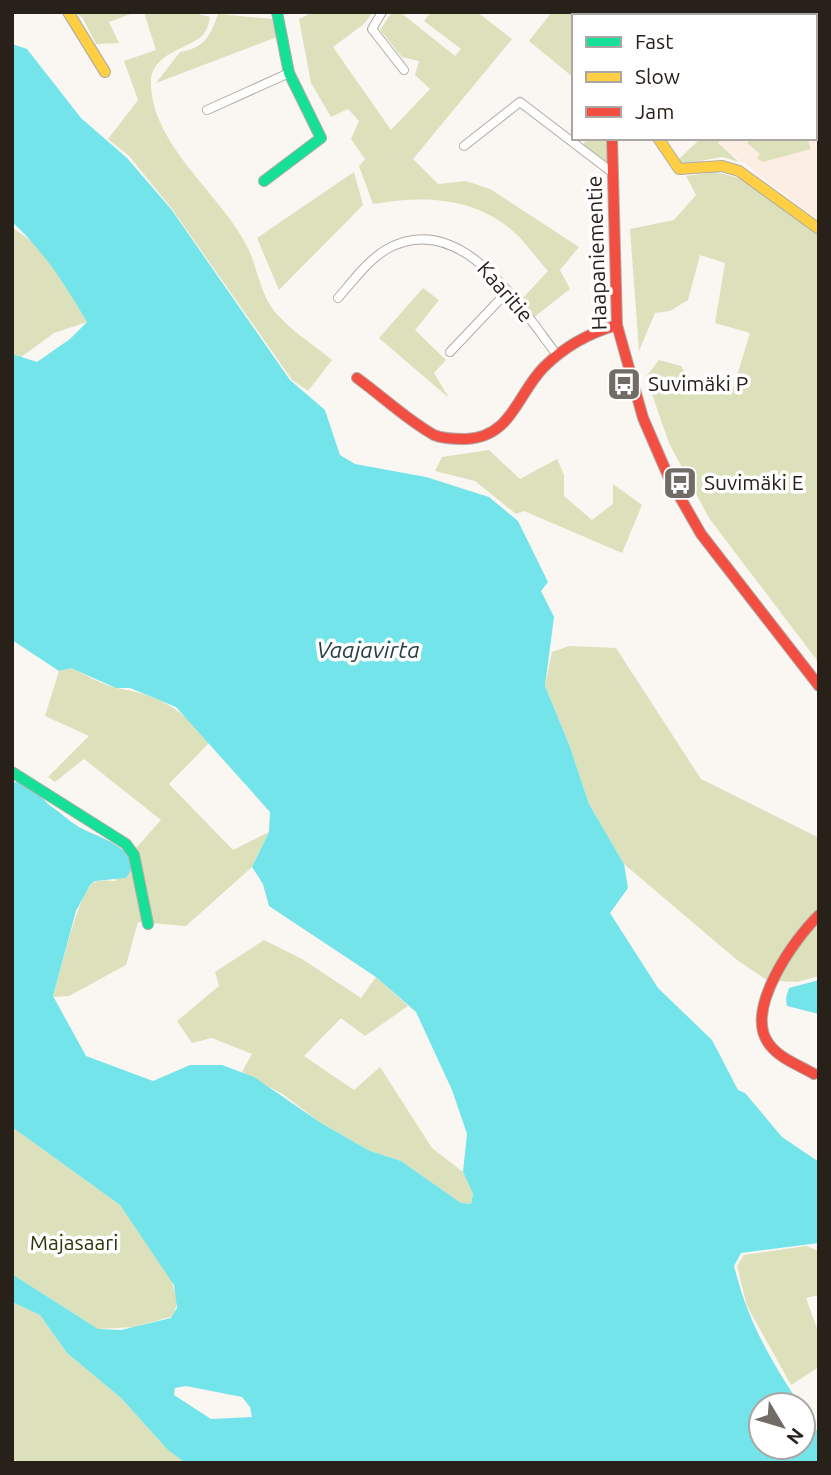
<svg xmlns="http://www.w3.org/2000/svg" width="831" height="1475" viewBox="0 0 831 1475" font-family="Ubuntu,sans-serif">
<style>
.built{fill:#fceee2}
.green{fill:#dce1bc}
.water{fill:#73e4e9;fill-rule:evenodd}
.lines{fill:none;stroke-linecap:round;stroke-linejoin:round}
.street-casing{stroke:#b0aba6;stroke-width:10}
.fast-casing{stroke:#b0aba6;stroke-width:12}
.slow-casing{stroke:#b0aba6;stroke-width:12}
.jam-casing{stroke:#b0aba6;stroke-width:12}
.street{stroke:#fefefd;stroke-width:8}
.fast{stroke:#16e098;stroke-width:10}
.slow{stroke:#ffcf43;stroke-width:10}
.jam{stroke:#f24e42;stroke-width:10}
.labels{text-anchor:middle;stroke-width:7;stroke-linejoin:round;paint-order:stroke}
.street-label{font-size:21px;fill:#28211a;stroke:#fff}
.poi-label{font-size:21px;fill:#28211a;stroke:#fff;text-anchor:start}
.park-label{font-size:21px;fill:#2f3509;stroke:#fff}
.water-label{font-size:23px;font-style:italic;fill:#284143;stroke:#fff}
</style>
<rect width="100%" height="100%" fill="#faf6f2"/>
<!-- built -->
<path class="built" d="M 815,72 L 819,74 L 819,221 L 718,143 L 723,138 L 815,138 Z"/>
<!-- green -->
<g class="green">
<path d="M 73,12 L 136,12 L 109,22 L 119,43 L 96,44 L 82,17 Z"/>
<path d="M 144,12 L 190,12 L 210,17 C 209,22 208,28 205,32 C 195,49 150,50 151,84 C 152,146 223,196 248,248 C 257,267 261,296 275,312 C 290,330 314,345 332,360 L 308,391 L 292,380 L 172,209 L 129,156 L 108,139 L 138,100 L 124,61 L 156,50 Z"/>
<path d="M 313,12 L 373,12 L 364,24 L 333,47 L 391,130 L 430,89 L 415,75 L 419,61 L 402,57 L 380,30 L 392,12 L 400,12 L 455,56 L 461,49 L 424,21 L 431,12 L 477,12 L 512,39 L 413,159 L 438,184 L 466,181 L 490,189 L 579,247 L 560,270 L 570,289 L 533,318 L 520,301 L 548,271 C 535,257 523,238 508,227 C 468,196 420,196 373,204 L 359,166 L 365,159 L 351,139 L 359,121 L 348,109 L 331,117 L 311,83 L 299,19 Z"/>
<path d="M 552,12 L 581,12 L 583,16 L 574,16 L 574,78 L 529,41 Z"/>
<path d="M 648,12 L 699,12 L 701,16 L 639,16 Z"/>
<path d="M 813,12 L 819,12 L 819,84 L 815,88 L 815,19 Z"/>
<path d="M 218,14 L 272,19 L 277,37 L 156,83 L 180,52 C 204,48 210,37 218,14 Z"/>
<path d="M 588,138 L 607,138 L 607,167 L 581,147 Z"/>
<path d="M 701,138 L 723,138 L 718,143 L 739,162 L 722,157 L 684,164 L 678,160 Z"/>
<path d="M 751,138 L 807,138 L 811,149 L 763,162 L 757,158 L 760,154 L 747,143 Z"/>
<path d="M 354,172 L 363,205 L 279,290 L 257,238 Z"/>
<path d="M 716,172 L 743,179 L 819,233 L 819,663 L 709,518 L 669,443 L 646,377 L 659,360 L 681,366 L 695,387 L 732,392 L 750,333 L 715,323 L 725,263 L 700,255 L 688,300 L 670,311 L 655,313 L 639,351 L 630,229 L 674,220 L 696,195 L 686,176 Z"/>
<path d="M 12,228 C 47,247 68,289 87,322 L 54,333 L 21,357 L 12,354 Z"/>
<path d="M 423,288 L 439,300 L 415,330 L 446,360 L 434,373 L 449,398 L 379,338 Z"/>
<path d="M 489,450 L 520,479 L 557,459 L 564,475 L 564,496 L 592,520 L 613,504 L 613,484 L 642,505 L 622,553 L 524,511 L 516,514 L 475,481 L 435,471 L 442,457 Z"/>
<path d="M 569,646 L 616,648 L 701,779 L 819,838 L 819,911 L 770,982 L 737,960 L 624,864 L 589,804 L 570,747 L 545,686 L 552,652 Z"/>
<path d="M 71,668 C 85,674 102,685 117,688 C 159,695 182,709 210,742 L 169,784 L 233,850 L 269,832 L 252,867 L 186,926 L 138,922 L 126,965 L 69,996 L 53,997 C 59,977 79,891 93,883 C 99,879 108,881 115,881 L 131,861 L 124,850 L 137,847 L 161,820 L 84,759 L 55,782 L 48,777 L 89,736 L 45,716 L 59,671 Z"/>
<path d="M 819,919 L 819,976 L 797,982 L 778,981 L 787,957 Z"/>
<path d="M 264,940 L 302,959 L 361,998 L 376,977 L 408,1006 L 365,1036 L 341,1018 L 304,1056 L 354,1090 L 380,1067 L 432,1148 L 463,1172 L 473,1194 L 471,1204 L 461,1203 L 401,1161 L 370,1151 L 321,1123 L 284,1095 L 242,1072 L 252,1054 L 212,1038 L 192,1043 L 177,1021 L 219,986 L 215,972 Z"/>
<path d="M 12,1127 L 120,1205 L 171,1278 L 177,1301 L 174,1316 L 134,1327 L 98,1329 L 12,1274 Z"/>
<path d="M 806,1246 L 819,1251 L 819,1295 L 806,1298 L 819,1334 L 819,1367 L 791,1385 L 747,1306 L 737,1266 L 744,1255 Z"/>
<path d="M 12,1302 L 40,1315 L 67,1353 L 121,1398 L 167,1449 L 185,1463 L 12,1463 Z"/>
</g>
<!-- water -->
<g class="water">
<path d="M 12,44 L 27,49 L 81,118 L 127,158 L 171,209 L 290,380 L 325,410 L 340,455 L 355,464 L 426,477 L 489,497 L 518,521 L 548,582 L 541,591 L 554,617 L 545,686 L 570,747 L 589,804 L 624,864 L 628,888 L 610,913 L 658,988 L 712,1040 L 738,1090 L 745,1093 L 782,1137 L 819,1162 L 819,1243 L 741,1253 L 734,1266 C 748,1322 769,1357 800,1405 L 761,1405 L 761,1447 L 803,1447 L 803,1409 L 819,1434 L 819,1463 L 185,1463 L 167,1449 L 121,1398 L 67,1353 L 40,1315 L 12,1302 L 12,1274 L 98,1329 L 121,1330 L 171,1318 L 177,1308 L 174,1285 L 120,1205 L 12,1127 L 12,783 C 28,777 40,798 52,807 C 61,813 69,821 79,827 C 96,837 148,850 126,878 L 95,881 L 90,885 L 76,911 L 53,996 L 86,1056 L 153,1081 L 190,1065 L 222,1065 L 254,1077 L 321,1123 L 370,1151 L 401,1161 L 461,1203 L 471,1204 L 473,1194 L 463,1172 L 467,1134 L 452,1090 L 416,1012 L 376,977 L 269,906 L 263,884 L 252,867 L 269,832 L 270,812 L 176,707 L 130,688 L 116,688 L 71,668 L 59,671 L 12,640 L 12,354 L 37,362 L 70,339 L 87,322 C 66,286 44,251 12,222 ZM 186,1386 L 242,1397 L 250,1407 L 252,1417 L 211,1419 L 174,1395 L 175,1388 Z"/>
<path d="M 819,980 L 819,1014 L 787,1006 L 786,998 L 789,988 Z"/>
</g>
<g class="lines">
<!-- street casing -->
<g class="street-casing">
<g id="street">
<path d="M 382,12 L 372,29 L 404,70"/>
<path d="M 207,110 L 289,73"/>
<path d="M 464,146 L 520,102 L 613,173"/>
<path d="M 338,298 C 353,281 367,261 387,249 C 461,208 520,307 557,355"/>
<path d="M 450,352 L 507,292"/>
</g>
</g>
<!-- fast casing -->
<g class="fast-casing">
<g id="fast">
<path d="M 264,181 L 321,138 L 289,73 L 277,12"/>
<path d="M 12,772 L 126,844 L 134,855 L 148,924"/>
</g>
</g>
<!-- slow casing -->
<g class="slow-casing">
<g id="slow">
<path d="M 68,12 L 105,72"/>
<path d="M 590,12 L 592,16"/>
<path d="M 658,138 L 679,169 L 722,166 L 739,171 L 819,229"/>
</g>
</g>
<!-- jam casing -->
<g class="jam-casing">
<g id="jam">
<path d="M 612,138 L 617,325 L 643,418 L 669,478 L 701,534 L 819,686"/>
<path d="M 357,378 C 382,396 407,420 434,435 C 443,439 456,439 466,439 C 512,437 517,394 544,367 C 564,347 589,333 617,325"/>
<path d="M 814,1074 C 799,1065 780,1059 769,1044 C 743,1010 795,938 819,915"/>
</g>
</g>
<!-- street -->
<use href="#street" class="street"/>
<!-- fast -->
<use href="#fast" class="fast"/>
<!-- slow -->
<use href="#slow" class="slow"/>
<!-- jam -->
<use href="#jam" class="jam"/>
</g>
<!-- icons -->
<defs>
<g id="bus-square" transform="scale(1.75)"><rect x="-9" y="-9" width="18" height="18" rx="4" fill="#726c66" stroke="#fff"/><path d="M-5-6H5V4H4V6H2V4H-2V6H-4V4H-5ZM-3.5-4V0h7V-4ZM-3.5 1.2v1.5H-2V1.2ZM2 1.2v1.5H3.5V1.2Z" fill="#fff"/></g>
</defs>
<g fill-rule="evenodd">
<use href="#bus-square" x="624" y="384"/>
<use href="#bus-square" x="680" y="483"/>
</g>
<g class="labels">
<!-- street labels -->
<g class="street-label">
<text transform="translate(597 253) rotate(-92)" y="7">Haapaniementie</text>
<text transform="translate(505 292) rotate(49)" y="7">Kaaritie</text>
</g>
<!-- poi labels -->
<g class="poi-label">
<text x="648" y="391">Suvimäki P</text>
<text x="704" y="490">Suvimäki E</text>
</g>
<!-- park labels -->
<g class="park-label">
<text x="74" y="1250">Majasaari</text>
</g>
<!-- water labels -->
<g class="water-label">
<text x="368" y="658">Vaajavirta</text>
</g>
</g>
<!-- border -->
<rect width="831" height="1475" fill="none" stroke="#28211a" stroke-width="28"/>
<!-- legend -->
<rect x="572" y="14" width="245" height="126" fill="#ffffff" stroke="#a9a6a3" stroke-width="2"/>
<rect x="586" y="37" width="35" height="10" fill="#16e098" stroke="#a9a6a3" stroke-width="2"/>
<text x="635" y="49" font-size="21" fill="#28211a">Fast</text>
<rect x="586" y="72" width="35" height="10" fill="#ffcf43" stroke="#a9a6a3" stroke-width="2"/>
<text x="635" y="84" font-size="21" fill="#28211a">Slow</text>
<rect x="586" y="107" width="35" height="10" fill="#f24e42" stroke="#a9a6a3" stroke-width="2"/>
<text x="635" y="119" font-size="21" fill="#28211a">Jam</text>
<!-- north arrow -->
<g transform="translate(782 1426) rotate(128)"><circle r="33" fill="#ffffff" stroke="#a9a6a3" stroke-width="2"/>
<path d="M0-5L12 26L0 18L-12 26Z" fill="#726c66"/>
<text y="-10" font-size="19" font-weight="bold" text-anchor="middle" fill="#28211a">N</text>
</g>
</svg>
